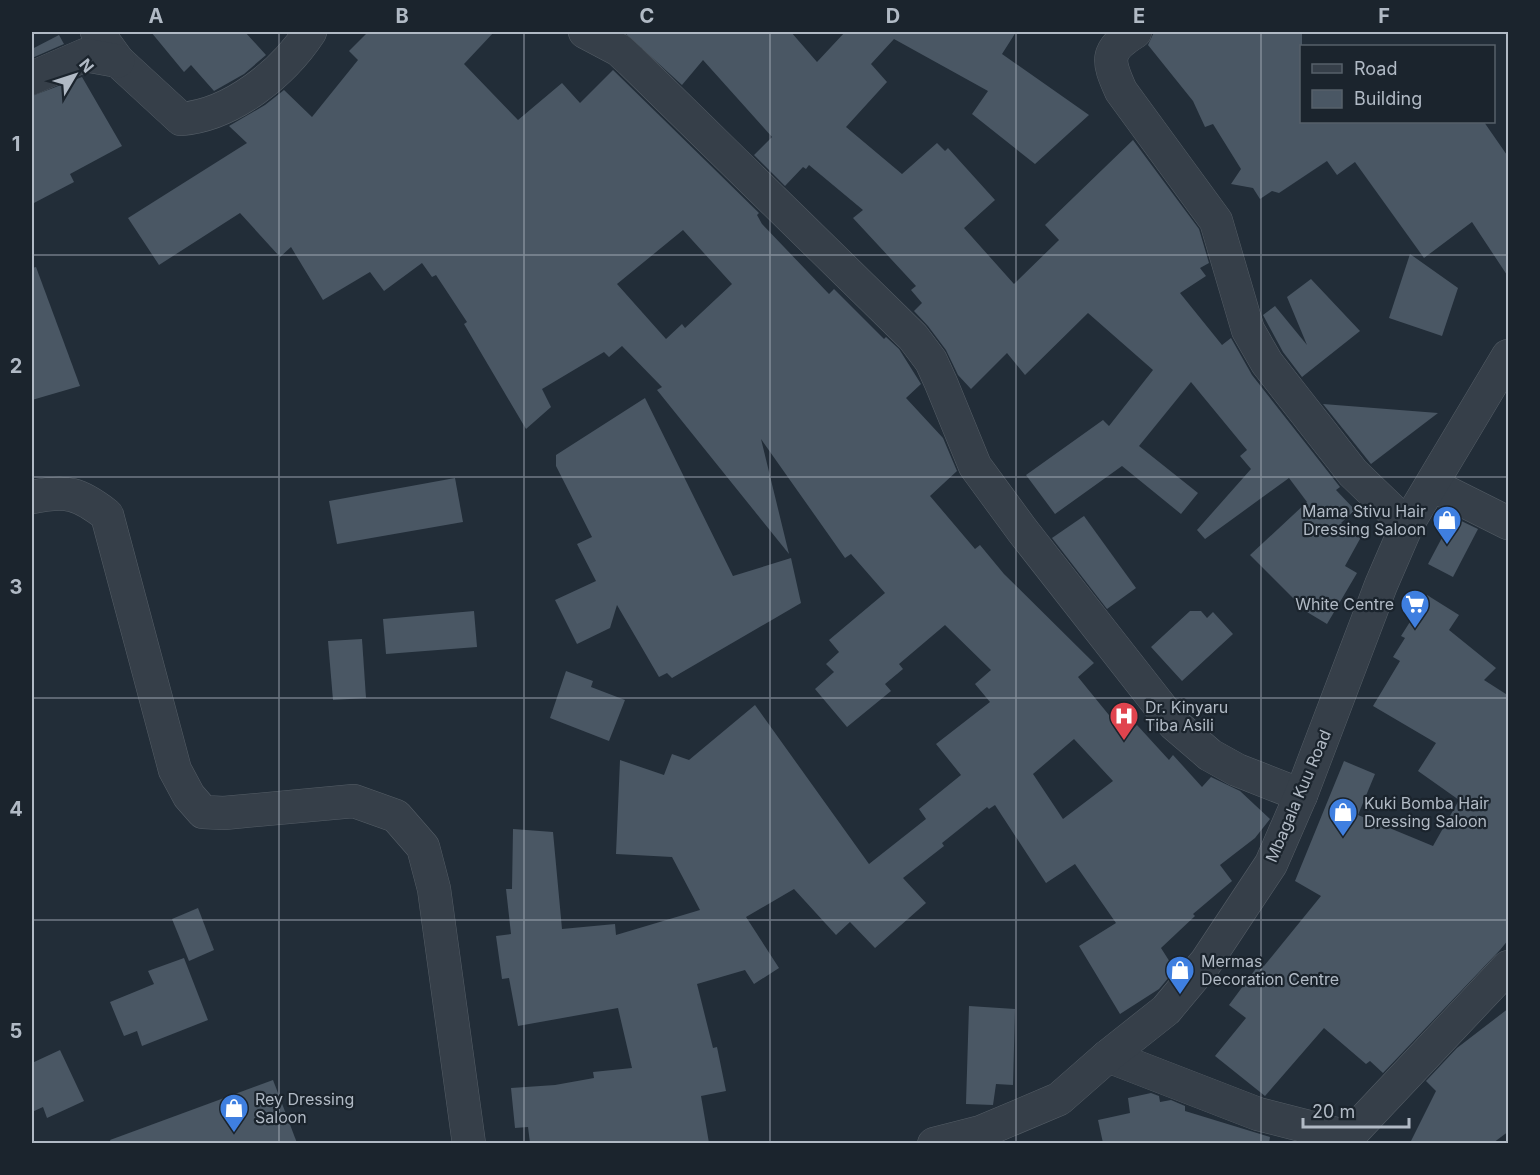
<svg xmlns="http://www.w3.org/2000/svg" width="1540" height="1175" viewBox="0 0 1540 1175" font-family="Inter,sans-serif">
<style>
.building{fill:#4a5764;fill-rule:evenodd}
.lines{fill:none;stroke-linecap:round;stroke-linejoin:round}
.minor-casing{stroke:#545d66;stroke-width:34}
.minor{stroke:#363f49;stroke-width:33}
.grid{fill:none;stroke:#b1bac5;stroke-width:1.5;stroke-opacity:0.55}
.labels{text-anchor:middle;stroke-width:4.5;stroke-linejoin:round;paint-order:stroke}
.poi-label{font-size:16px;fill:#b1bac5;stroke:#1b242d;text-anchor:start}
.street-label{font-size:16px;fill:#b1bac5;stroke:#1b242d}
.neatline{fill:none;stroke:#b1bac5;stroke-width:2}
.grid-label{font-size:20px;text-anchor:middle;font-weight:bold;fill:#b1bac5}
</style>
<rect width="100%" height="100%" fill="#222d38"/>
<!-- building -->
<g class="building">
<path d="M 151,32 L 245,32 L 266,55 L 244,74 L 214,91 L 191,65 L 184,72 Z"/>
<path d="M 368,32 L 494,32 L 464,64 L 518,120 L 562,83 L 580,103 L 613,70 L 759,213 L 757,215 L 762,224 L 829,294 L 834,289 L 884,339 L 886,337 L 899,349 L 921,384 L 906,398 L 943,438 L 957,471 L 930,496 L 975,549 L 980,545 L 1004,574 L 1094,663 L 1078,677 L 1126,736 L 1137,725 L 1169,760 L 1173,755 L 1202,787 L 1211,777 L 1240,791 L 1270,819 L 1255,838 L 1220,865 L 1232,881 L 1193,914 L 1195,916 L 1161,948 L 1175,970 L 1159,989 L 1120,1014 L 1079,946 L 1116,923 L 1075,864 L 1046,883 L 995,805 L 989,809 L 987,807 L 942,843 L 944,846 L 903,878 L 926,903 L 875,948 L 850,922 L 836,935 L 794,889 L 746,917 L 779,968 L 754,984 L 745,970 L 697,984 L 713,1048 L 717,1047 L 726,1091 L 701,1096 L 709,1143 L 530,1143 L 528,1127 L 515,1128 L 511,1088 L 555,1085 L 594,1078 L 593,1072 L 632,1068 L 618,1008 L 518,1026 L 509,978 L 502,979 L 496,936 L 511,934 L 506,889 L 512,889 L 513,829 L 553,832 L 562,929 L 615,924 L 616,935 L 700,910 L 672,857 L 616,854 L 620,760 L 664,775 L 672,754 L 689,760 L 755,705 L 869,864 L 926,819 L 919,809 L 961,775 L 936,744 L 990,702 L 975,684 L 991,670 L 945,625 L 899,664 L 903,669 L 885,684 L 891,691 L 847,727 L 815,689 L 834,672 L 826,664 L 839,652 L 829,640 L 885,593 L 851,554 L 845,558 L 761,439 L 789,554 L 657,390 L 662,387 L 622,346 L 609,357 L 604,352 L 542,389 L 551,407 L 526,429 L 464,324 L 467,322 L 436,275 L 432,277 L 422,263 L 384,291 L 370,272 L 323,300 L 291,247 L 280,257 L 240,213 L 159,265 L 128,218 L 247,143 L 229,126 L 265,105 L 284,90 L 312,117 L 358,60 L 349,51 ZM 683,230 L 732,284 L 685,328 L 682,324 L 666,339 L 617,284 ZM 1074,739 L 1113,781 L 1063,819 L 1033,774 Z"/>
<path d="M 624,32 L 791,32 L 817,62 L 845,32 L 1016,32 L 1002,54 L 1089,115 L 1035,164 L 972,114 L 988,91 L 894,39 L 871,64 L 887,82 L 846,127 L 902,174 L 937,143 L 945,151 L 948,148 L 995,200 L 964,228 L 1014,284 L 1059,240 L 1045,225 L 1133,140 L 1199,229 L 1209,263 L 1200,268 L 1206,276 L 1180,293 L 1222,345 L 1231,338 L 1252,375 L 1340,487 L 1336,490 L 1355,510 L 1341,523 L 1361,537 L 1345,566 L 1357,573 L 1327,624 L 1307,612 L 1250,555 L 1307,502 L 1289,478 L 1205,539 L 1197,530 L 1251,469 L 1240,456 L 1247,450 L 1191,382 L 1139,446 L 1198,493 L 1181,514 L 1122,466 L 1055,514 L 1026,475 L 1103,420 L 1109,426 L 1153,370 L 1088,313 L 1025,375 L 1007,353 L 971,389 L 958,375 L 946,350 L 928,326 L 914,311 L 922,303 L 911,290 L 916,286 L 853,218 L 863,210 L 809,165 L 806,169 L 803,167 L 785,186 L 754,155 L 772,137 L 703,60 L 682,85 Z"/>
<path d="M 1154,32 L 1302,32 L 1302,122 L 1484,122 L 1509,158 L 1509,278 L 1472,222 L 1424,258 L 1355,162 L 1337,175 L 1327,161 L 1279,193 L 1272,191 L 1260,199 L 1253,188 L 1231,184 L 1241,169 L 1213,124 L 1205,127 L 1193,101 L 1148,45 Z"/>
<path d="M 59,35 L 64,44 L 32,58 L 32,49 Z"/>
<path d="M 82,77 L 122,146 L 70,174 L 74,182 L 32,204 L 32,96 Z"/>
<path d="M 1410,254 L 1458,288 L 1442,336 L 1389,318 Z"/>
<path d="M 36,267 L 80,386 L 32,400 L 32,268 Z"/>
<path d="M 1311,279 L 1360,331 L 1302,377 L 1283,352 L 1263,315 L 1275,306 L 1307,345 L 1287,297 Z"/>
<path d="M 645,398 L 733,576 L 791,558 L 801,603 L 672,678 L 667,673 L 659,677 L 617,605 L 610,628 L 577,644 L 555,600 L 596,581 L 577,544 L 592,537 L 556,466 L 556,455 Z"/>
<path d="M 1323,404 L 1438,413 L 1371,464 Z"/>
<path d="M 455,478 L 463,522 L 337,544 L 329,501 Z"/>
<path d="M 1084,516 L 1136,588 L 1107,609 L 1052,538 Z"/>
<path d="M 1453,517 L 1478,529 L 1453,577 L 1428,564 Z"/>
<path d="M 1427,595 L 1459,615 L 1449,630 L 1496,668 L 1484,680 L 1509,696 L 1509,939 L 1500,950 L 1383,1073 L 1370,1061 L 1366,1064 L 1324,1028 L 1265,1096 L 1215,1056 L 1246,1018 L 1229,1005 L 1260,963 L 1264,966 L 1321,896 L 1295,881 L 1344,761 L 1375,774 L 1358,815 L 1433,846 L 1459,800 L 1418,771 L 1436,743 L 1373,706 L 1400,661 L 1393,657 L 1405,638 L 1401,636 Z"/>
<path d="M 474,611 L 477,647 L 386,654 L 383,619 Z"/>
<path d="M 1190,611 L 1201,611 L 1207,618 L 1213,612 L 1233,634 L 1182,681 L 1151,647 Z"/>
<path d="M 362,639 L 366,698 L 333,700 L 328,641 Z"/>
<path d="M 566,671 L 593,681 L 591,687 L 625,700 L 609,741 L 550,718 Z"/>
<path d="M 198,908 L 214,950 L 189,961 L 172,919 Z"/>
<path d="M 184,958 L 208,1020 L 142,1046 L 137,1031 L 124,1036 L 110,1002 L 154,984 L 148,971 Z"/>
<path d="M 969,1006 L 1015,1009 L 1013,1085 L 996,1084 L 993,1105 L 966,1104 Z"/>
<path d="M 1509,1008 L 1509,1131 L 1493,1143 L 1410,1143 L 1436,1091 L 1426,1081 L 1457,1048 Z"/>
<path d="M 60,1050 L 84,1101 L 47,1118 L 43,1107 L 32,1112 L 32,1063 Z"/>
<path d="M 273,1080 L 297,1143 L 111,1143 L 110,1140 Z"/>
<path d="M 1151,1093 L 1159,1096 L 1160,1102 L 1171,1100 L 1185,1106 L 1185,1111 L 1270,1137 L 1269,1143 L 1103,1143 L 1098,1120 L 1130,1113 L 1128,1098 Z"/>
</g>
<g class="lines">
<!-- minor casing -->
<g class="minor-casing">
<g id="minor">
<path d="M 97,32 L 118,61 L 181,119 C 232,115 283,73 310,32"/>
<path d="M 585,32 L 619,50 L 631,61 L 913,337 L 931,361 L 941,383 L 975,466 L 1022,530 L 1174,724 L 1210,755 L 1237,770 L 1301,795"/>
<path d="M 1135,32 C 1105,51 1107,60 1121,91 L 1216,221 L 1248,330 L 1267,363 L 1353,473 L 1407,525"/>
<path d="M 32,78 L 85,55 L 118,61"/>
<path d="M 1432,485 L 1508,523"/>
<path d="M 32,497 C 67,490 79,493 107,515 L 175,770 L 189,796 L 203,812 L 224,813 L 354,801 L 396,816 L 423,847 L 434,889 L 469,1144"/>
<path d="M 1108,1056 L 1258,1114 L 1348,1137 L 1508,967"/>
<path d="M 934,1144 L 981,1132 L 1059,1099 L 1108,1056 L 1166,1010 L 1206,962 L 1271,864 L 1301,795 L 1381,585 L 1407,525 L 1508,356"/>
</g>
</g>
<!-- minor -->
<use href="#minor" class="minor"/>
</g>
<!-- grid -->
<path class="grid" d="M 279,32 L 279,1144M 524,32 L 524,1144M 770,32 L 770,1144M 1016,32 L 1016,1144M 1261,32 L 1261,1144M 32,255 L 1508,255M 32,477 L 1508,477M 32,698 L 1508,698M 32,920 L 1508,920"/>
<!-- icons -->
<defs>
<g id="shop-pin" transform="scale(1.5)"><path d="M0 17L-7.5 6A9.5 9.5 0 1 1 7.5 6Z" fill="#3f7fe0" stroke="#1b242d"/><path d="M-5-2.5h2.3a2.7 3.5 0 0 1 5.4 0H5L5.5 6h-11ZM-1.5-2.5h3a1.5 2.3 0 0 0-3 0Z" fill="#fff"/></g>
<g id="supermarket-pin" transform="scale(1.5)"><path d="M0 17L-7.5 6A9.5 9.5 0 1 1 7.5 6Z" fill="#3f7fe0" stroke="#1b242d"/><path d="M-6-5.5h2.5l.6 2H6L4.5 2H-2.5L-4.4-4H-6ZM-1.5 3.2a1.3 1.3 0 1 0 .1 0ZM3 3.2a1.3 1.3 0 1 0 .1 0Z" fill="#fff"/></g>
<g id="hospital-pin" transform="scale(1.5)"><path d="M0 17L-7.5 6A9.5 9.5 0 1 1 7.5 6Z" fill="#e0444e" stroke="#1b242d"/><path d="M-5-5h3v3.5h4V-5h3V5h-3V1.5h-4V5h-3Z" fill="#fff"/></g>
</defs>
<g fill-rule="evenodd">
<use href="#shop-pin" x="1447" y="520"/>
<use href="#supermarket-pin" x="1415" y="604"/>
<use href="#hospital-pin" x="1124" y="716"/>
<use href="#shop-pin" x="1343" y="812"/>
<use href="#shop-pin" x="1180" y="970"/>
<use href="#shop-pin" x="234" y="1108"/>
</g>
<g class="labels">
<!-- poi labels -->
<g class="poi-label">
<text x="1426" y="517" text-anchor="end">Mama Stivu Hair<tspan x="1426" dy="18">Dressing Saloon</tspan></text>
<text x="1394" y="610" text-anchor="end">White Centre</text>
<text x="1145" y="713">Dr. Kinyaru<tspan x="1145" dy="18">Tiba Asili</tspan></text>
<text x="1364" y="809">Kuki Bomba Hair<tspan x="1364" dy="18">Dressing Saloon</tspan></text>
<text x="1201" y="967">Mermas<tspan x="1201" dy="18">Decoration Centre</tspan></text>
<text x="255" y="1105">Rey Dressing<tspan x="255" dy="18">Saloon</tspan></text>
</g>
<!-- street labels -->
<g class="street-label">
<text transform="translate(1298 796) rotate(-67)" y="6">Mbagala Kuu Road</text>
</g>
</g>
<!-- border -->
<rect width="1540" height="1175" fill="none" stroke="#1b242d" stroke-width="66"/>
<!-- legend -->
<rect x="1300" y="45" width="195" height="78" fill="#1b242d" stroke="#57606a" stroke-width="1.5"/>
<rect x="1312" y="64" width="30" height="9" fill="#363f49" stroke="#57606a" stroke-width="1.5"/>
<text x="1354" y="75" font-size="18" fill="#b1bac5">Road</text>
<rect x="1312" y="90" width="30" height="18" fill="#4a5764" stroke="#57606a" stroke-width="1.5"/>
<text x="1354" y="105" font-size="18" fill="#b1bac5">Building</text>
<!-- north arrow -->
<g transform="translate(75 75) rotate(51)" stroke="#1b242d" stroke-width="4.5" paint-order="stroke">
<path d="M0-4.5L10 22L0 15L-10 22Z" fill="#b1bac5"/>
<text y="-9" font-size="16" font-weight="bold" text-anchor="middle" fill="#b1bac5">N</text>
</g>
<!-- scale -->
<path d="M1303 1118v9h106v-9" fill="none" stroke="#b1bac5" stroke-width="3"/>
<text x="1312" y="1118" font-size="18" fill="#b1bac5" stroke="#1b242d" stroke-width="4.5" paint-order="stroke">20 m</text>
<rect x="33" y="33" width="1474" height="1109" class="neatline"/>
<g class="grid-label">
<text x="156" y="23">A</text>
<text x="402" y="23">B</text>
<text x="647" y="23">C</text>
<text x="893" y="23">D</text>
<text x="1139" y="23">E</text>
<text x="1384" y="23">F</text>
<text x="16" y="151">1</text>
<text x="16" y="373">2</text>
<text x="16" y="594">3</text>
<text x="16" y="816">4</text>
<text x="16" y="1038">5</text>
</g>
</svg>
